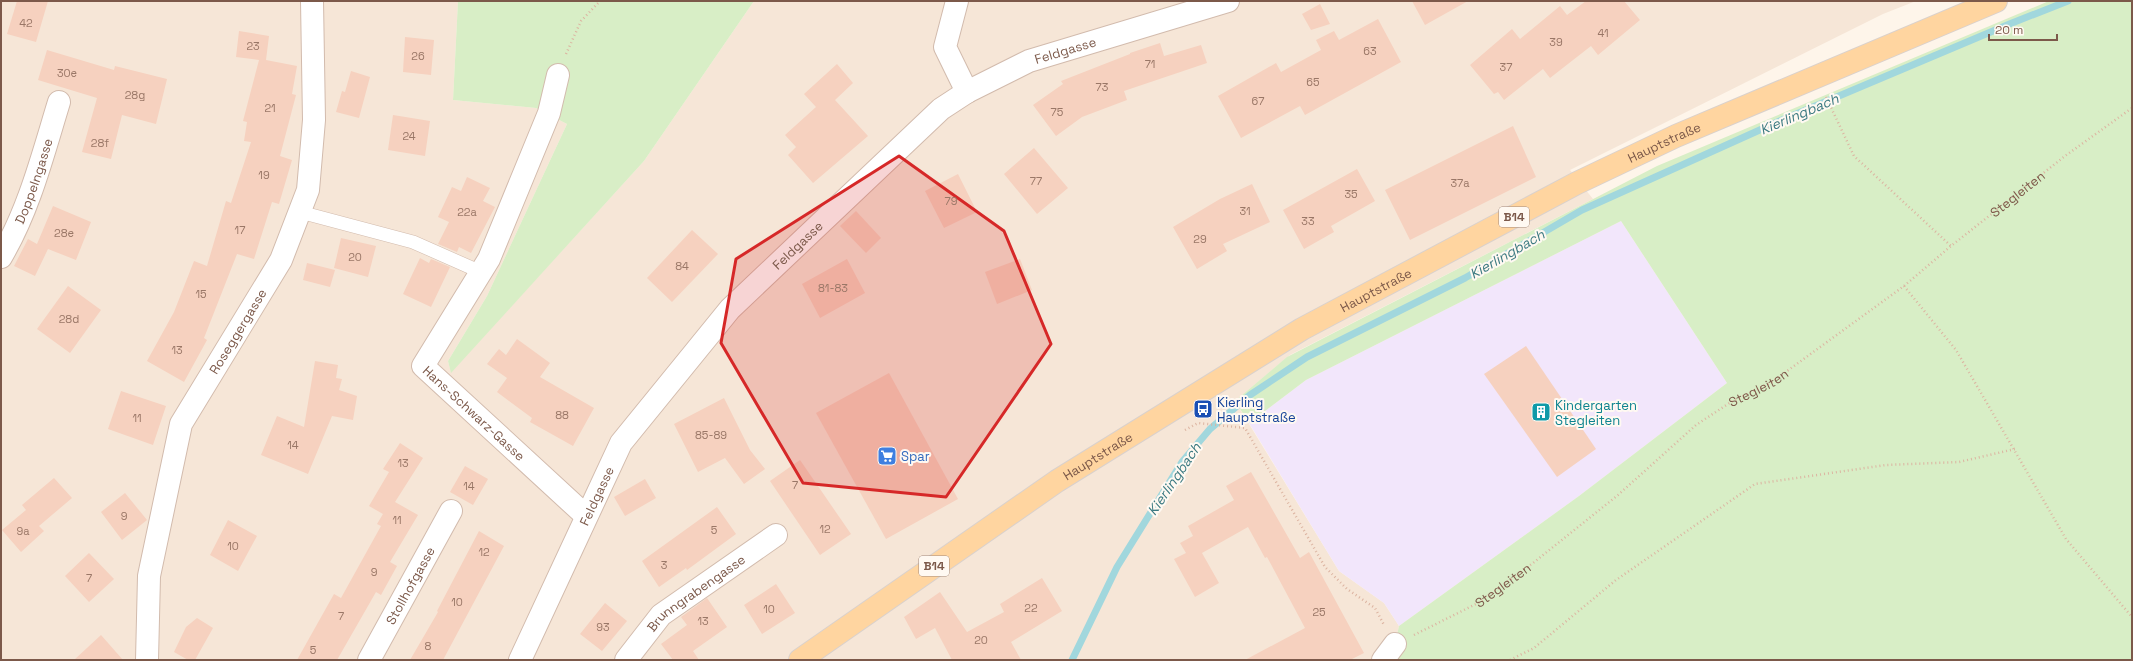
<svg xmlns="http://www.w3.org/2000/svg" width="2133" height="661" viewBox="0 0 2133 661" font-family="'Space Grotesk',sans-serif">
<style>
.residential{fill:#f6e6d7}
.education{fill:#f2e6fb}
.green{fill:#d8eec6}
.lines{fill:none;stroke-linecap:round;stroke-linejoin:round}
.stream{stroke:#a1d7dd;stroke-width:7}
.building{fill:#f6d1bf}
.lane-casing{stroke:#d2bbad;stroke-width:14}
.street-casing{stroke:#d2bbad;stroke-width:24}
.primary-casing{stroke:#dad1cc;stroke-width:24}
.path{stroke:#dcb4a1;stroke-width:2.5;stroke-dasharray:1 3;stroke-linecap:butt}
.lane{stroke:#fff;stroke-width:13}
.street{stroke:#fff;stroke-width:22}
.primary{stroke:#ffd5a0;stroke-width:22}
.marked{fill:#d62828;fill-opacity:0.2;stroke:#d62828;stroke-width:3;stroke-linejoin:round}
.labels{text-anchor:middle;stroke-width:4;stroke-linejoin:round;paint-order:stroke}
.number-label{font-size:11px;fill:#9a7767}
.shield{fill:#fff9f2;stroke:#a3897c;stroke-width:1}
.shield-label{font-size:12px;font-weight:bold;fill:#7c594a}
.street-label{font-size:13px;fill:#7c594a;stroke:#fff9f2}
.transit-label{font-size:13px;fill:#164399;stroke:#fff9f2;text-anchor:start}
.culture-label{font-size:13px;fill:#0d838f;stroke:#fff9f2;text-anchor:start}
.shop-label{font-size:13px;fill:#366cbe;stroke:#fff9f2;text-anchor:start}
.water-label{font-size:14px;font-style:italic;fill:#3c7a82;stroke:#fff9f2}
</style>
<rect width="100%" height="100%" fill="#fef5ea"/>
<!-- residential -->
<path class="residential" d="M 1,1 L 458,1 L 453,100 L 536,108 L 567,124 L 487,296 L 448,361 L 451,372 L 644,161 L 754,1 L 1916,1 L 1883,14 L 1570,170 L 1593,199 L 1290,355 L 1235,401 L 1339,571 L 1384,603 L 1399,626 L 1391,660 L 1,660 Z"/>
<!-- education -->
<path class="education" d="M 1621,221 L 1727,383 L 1579,496 L 1399,626 L 1384,603 L 1339,571 L 1249,423 L 1306,380 Z"/>
<!-- green -->
<g class="green">
<path d="M 458,1 L 754,1 L 644,161 L 451,373 L 448,361 L 487,296 L 567,124 L 536,108 L 453,100 Z"/>
<path d="M 2049,1 L 2132,1 L 2132,660 L 1391,660 L 1399,626 L 1579,496 L 1727,383 L 1621,221 L 1306,380 L 1249,423 L 1235,401 L 1287,357 L 1657,166 Z"/>
</g>
<g class="lines">
<!-- stream -->
<path class="stream" d="M 1072,660 L 1117,567 L 1182,462 L 1210,429 L 1250,395 L 1307,357 L 1465,278 L 1582,210 L 1782,120 L 2012,23 L 2068,1"/>
</g>
<!-- building -->
<g class="building">
<path d="M 17,1 L 48,1 L 36,42 L 7,34 Z"/>
<path d="M 1412,1 L 1468,1 L 1425,25 Z"/>
<path d="M 1586,1 L 1624,1 L 1640,20 L 1598,55 L 1591,46 L 1550,78 L 1543,69 L 1504,100 L 1498,92 L 1494,94 L 1470,65 L 1512,29 L 1520,39 L 1560,6 L 1567,15 Z"/>
<path d="M 1320,4 L 1330,24 L 1311,30 L 1302,14 Z"/>
<path d="M 1378,19 L 1401,62 L 1305,115 L 1300,106 L 1241,138 L 1218,96 L 1276,63 L 1281,72 L 1321,50 L 1316,40 L 1334,31 L 1339,40 Z"/>
<path d="M 239,31 L 269,36 L 266,60 L 297,66 L 292,94 L 296,95 L 280,156 L 292,160 L 279,204 L 272,202 L 254,259 L 237,254 L 204,338 L 207,340 L 184,382 L 147,361 L 174,312 L 194,261 L 207,266 L 226,201 L 231,203 L 251,142 L 244,141 L 247,122 L 243,121 L 259,60 L 236,57 Z"/>
<path d="M 405,37 L 434,40 L 431,75 L 403,72 Z"/>
<path d="M 1160,43 L 1164,56 L 1201,45 L 1207,63 L 1124,91 L 1127,100 L 1082,117 L 1056,136 L 1033,105 L 1063,84 L 1061,81 L 1130,54 L 1130,53 Z"/>
<path d="M 47,50 L 114,70 L 115,66 L 167,79 L 156,124 L 122,115 L 111,159 L 82,152 L 97,98 L 38,80 Z"/>
<path d="M 837,64 L 853,83 L 835,100 L 868,136 L 813,183 L 788,155 L 796,147 L 785,135 L 816,107 L 804,94 Z"/>
<path d="M 351,71 L 370,77 L 359,118 L 336,112 L 342,91 L 345,92 Z"/>
<path d="M 393,115 L 430,121 L 425,156 L 388,150 Z"/>
<path d="M 1513,126 L 1536,177 L 1410,240 L 1385,190 Z"/>
<path d="M 1034,148 L 1068,188 L 1037,214 L 1004,174 Z"/>
<path d="M 1357,169 L 1375,201 L 1331,226 L 1334,232 L 1304,249 L 1283,210 Z"/>
<path d="M 958,174 L 977,212 L 944,228 L 925,191 Z"/>
<path d="M 467,177 L 490,188 L 483,201 L 495,207 L 471,253 L 459,247 L 457,252 L 438,244 L 449,222 L 438,217 L 452,187 L 461,191 Z"/>
<path d="M 1252,184 L 1270,222 L 1223,244 L 1227,251 L 1197,269 L 1173,227 L 1220,199 Z"/>
<path d="M 53,206 L 91,222 L 76,260 L 48,249 L 35,276 L 14,266 L 28,239 L 37,244 Z"/>
<path d="M 856,211 L 881,238 L 866,253 L 840,226 Z"/>
<path d="M 692,230 L 718,254 L 672,302 L 647,278 Z"/>
<path d="M 341,238 L 376,246 L 368,277 L 334,268 Z"/>
<path d="M 420,258 L 429,263 L 431,259 L 450,267 L 431,307 L 403,294 Z"/>
<path d="M 847,259 L 865,293 L 820,318 L 802,284 Z"/>
<path d="M 1020,259 L 1032,290 L 997,304 L 985,272 Z"/>
<path d="M 307,263 L 335,270 L 330,287 L 303,280 Z"/>
<path d="M 68,286 L 101,310 L 70,353 L 37,329 Z"/>
<path d="M 517,339 L 550,363 L 540,377 L 594,408 L 573,446 L 530,422 L 532,418 L 497,392 L 507,378 L 487,364 L 499,349 L 506,355 Z"/>
<path d="M 1526,346 L 1596,449 L 1557,477 L 1484,374 Z"/>
<path d="M 315,361 L 338,365 L 336,378 L 342,379 L 339,390 L 357,396 L 353,420 L 332,416 L 308,474 L 261,455 L 277,416 L 304,427 Z"/>
<path d="M 889,373 L 958,499 L 886,539 L 816,413 Z"/>
<path d="M 121,391 L 166,406 L 153,445 L 108,429 Z"/>
<path d="M 724,398 L 750,450 L 765,469 L 744,484 L 725,458 L 698,472 L 674,424 Z"/>
<path d="M 400,443 L 423,458 L 395,502 L 418,515 L 390,562 L 397,566 L 381,595 L 376,592 L 337,660 L 297,660 L 334,594 L 341,598 L 381,526 L 377,524 L 383,514 L 369,506 L 389,472 L 383,469 Z"/>
<path d="M 800,460 L 851,534 L 820,555 L 770,481 Z"/>
<path d="M 465,466 L 488,479 L 473,505 L 450,492 Z"/>
<path d="M 1251,472 L 1300,558 L 1309,552 L 1364,653 L 1350,660 L 1245,660 L 1305,628 L 1267,557 L 1265,558 L 1248,527 L 1202,553 L 1219,583 L 1195,597 L 1174,559 L 1186,553 L 1180,543 L 1193,536 L 1188,526 L 1234,500 L 1226,486 Z"/>
<path d="M 54,478 L 72,498 L 39,526 L 44,531 L 21,552 L 2,530 L 26,510 L 22,505 Z"/>
<path d="M 645,479 L 656,498 L 625,516 L 614,497 Z"/>
<path d="M 125,493 L 147,520 L 122,540 L 101,512 Z"/>
<path d="M 717,507 L 736,534 L 687,570 L 686,568 L 659,587 L 642,561 Z"/>
<path d="M 228,520 L 257,536 L 238,571 L 210,555 Z"/>
<path d="M 479,531 L 504,546 L 443,660 L 410,660 L 438,612 L 437,611 Z"/>
<path d="M 89,553 L 114,579 L 89,602 L 65,576 Z"/>
<path d="M 1042,578 L 1062,611 L 1011,642 L 1021,660 L 952,660 L 935,628 L 916,639 L 904,617 L 940,592 L 967,632 L 1004,612 L 1000,604 Z"/>
<path d="M 776,584 L 795,613 L 762,634 L 744,605 Z"/>
<path d="M 707,598 L 727,627 L 693,651 L 699,660 L 673,660 L 661,644 L 687,625 L 681,617 Z"/>
<path d="M 605,603 L 627,621 L 602,651 L 580,634 Z"/>
<path d="M 197,618 L 213,628 L 195,660 L 188,660 L 174,652 L 186,627 Z"/>
<path d="M 101,635 L 123,660 L 74,660 Z"/>
</g>
<g class="lines">
<!-- lane casing -->
<g class="lane-casing">
<path id="lane" d="M 300,212 L 413,242 L 481,272"/>
</g>
<!-- street casing -->
<g class="street-casing">
<g id="street">
<path d="M 957,1 L 945,47 L 967,92"/>
<path id="s2" d="M 558,75 L 549,113 L 489,259 L 423,366 L 585,515"/>
<path id="s3" d="M 1,257 C 29,210 43,154 59,102"/>
<path id="s4" d="M 147,660 L 149,576 L 181,424 L 281,260 L 308,190 L 314,120 L 312,1"/>
<path id="s5" d="M 369,660 L 451,511"/>
<path id="s6" d="M 520,660 L 621,443 L 730,309 L 941,109 L 967,92 L 1029,61 L 1228,1"/>
<path id="s7" d="M 626,660 L 661,615 L 776,535"/>
<path d="M 1383,660 L 1395,644"/>
</g>
</g>
<!-- primary casing -->
<g class="primary-casing">
<g id="primary">
<path id="s8" d="M 800,660 L 1057,481 L 1302,329 L 1577,183 L 1676,136 L 1996,1"/>
</g>
</g>
<!-- path -->
<g class="path">
<path d="M 566,54 L 581,21 L 600,1"/>
<path d="M 1826,97 L 1854,156 L 1951,246"/>
<path d="M 1904,286 L 1956,350 L 2066,539 L 2132,617"/>
<path d="M 1185,430 L 1198,423 L 1245,428 L 1325,567 L 1347,589 L 1375,608 L 1384,625"/>
<path id="s1" d="M 1414,635 L 1478,603 L 1533,563 L 1618,495 L 1696,425 L 1731,402 L 1772,382 L 1904,286 L 1951,246 L 2065,156 L 2132,108"/>
<path d="M 1510,660 L 1534,648 L 1616,580 L 1755,484 L 1886,465 L 1959,462 L 2015,449"/>
</g>
<!-- lane -->
<use href="#lane" class="lane"/>
<!-- street -->
<use href="#street" class="street"/>
<!-- primary -->
<use href="#primary" class="primary"/>
</g>
<!-- marked area -->
<path class="marked" d="M 899,156 L 1004,231 L 1051,344 L 946,497 L 803,483 L 721,343 L 736,259 Z"/>
<!-- icons -->
<defs>
<g id="bus-square" transform="scale(1)"><rect x="-9" y="-9" width="18" height="18" rx="4" fill="#1a4fb4" stroke="#fff9f2"/><path d="M-5-6H5V4H4V6H2V4H-2V6H-4V4H-5ZM-3.5-4V0h7V-4ZM-3.5 1.2v1.5H-2V1.2ZM2 1.2v1.5H3.5V1.2Z" fill="#fff"/></g>
<g id="building-square" transform="scale(1)"><rect x="-9" y="-9" width="18" height="18" rx="4" fill="#0f9aa8" stroke="#fff9f2"/><path d="M-4-6H4V6H1V3H-1V6H-4ZM-2.5-4.3h1.7v1.8h-1.7ZM.8-4.3h1.7v1.8H.8ZM-2.5-1h1.7V.8h-1.7ZM.8-1h1.7V.8H.8Z" fill="#fff"/></g>
<g id="supermarket-square" transform="scale(1)"><rect x="-9" y="-9" width="18" height="18" rx="4" fill="#3f7fe0" stroke="#fff9f2"/><path d="M-6-5.5h2.5l.6 2H6L4.5 2H-2.5L-4.4-4H-6ZM-1.5 3.2a1.3 1.3 0 1 0 .1 0ZM3 3.2a1.3 1.3 0 1 0 .1 0Z" fill="#fff"/></g>
</defs>
<g fill-rule="evenodd">
<use href="#bus-square" x="1203" y="409"/>
<use href="#building-square" x="1541" y="412"/>
<use href="#supermarket-square" x="887" y="456"/>
</g>
<g class="labels">
<!-- number labels -->
<g class="number-label">
<text x="26" y="27">42</text>
<text x="1603" y="37">41</text>
<text x="1556" y="46">39</text>
<text x="253" y="50">23</text>
<text x="1370" y="55">63</text>
<text x="418" y="60">26</text>
<text x="1150" y="68">71</text>
<text x="1506" y="71">37</text>
<text x="67" y="77">30e</text>
<text x="1313" y="86">65</text>
<text x="1102" y="91">73</text>
<text x="135" y="99">28g</text>
<text x="1258" y="105">67</text>
<text x="270" y="112">21</text>
<text x="1057" y="116">75</text>
<text x="409" y="140">24</text>
<text x="100" y="147">28f</text>
<text x="264" y="179">19</text>
<text x="1036" y="185">77</text>
<text x="1460" y="187">37a</text>
<text x="1351" y="198">35</text>
<text x="951" y="205">79</text>
<text x="1245" y="215">31</text>
<text x="467" y="216">22a</text>
<text x="1308" y="225">33</text>
<text x="240" y="234">17</text>
<text x="64" y="237">28e</text>
<text x="1200" y="243">29</text>
<text x="355" y="261">20</text>
<text x="682" y="270">84</text>
<text x="833" y="292">81-83</text>
<text x="201" y="298">15</text>
<text x="69" y="323">28d</text>
<text x="177" y="354">13</text>
<text x="562" y="419">88</text>
<text x="137" y="422">11</text>
<text x="711" y="439">85-89</text>
<text x="293" y="449">14</text>
<text x="403" y="467">13</text>
<text x="795" y="489">7</text>
<text x="469" y="490">14</text>
<text x="124" y="520">9</text>
<text x="397" y="524">11</text>
<text x="825" y="533">12</text>
<text x="714" y="534">5</text>
<text x="23" y="535">9a</text>
<text x="233" y="550">10</text>
<text x="484" y="556">12</text>
<text x="664" y="569">3</text>
<text x="374" y="576">9</text>
<text x="89" y="582">7</text>
<text x="457" y="606">10</text>
<text x="1031" y="612">22</text>
<text x="769" y="613">10</text>
<text x="1319" y="616">25</text>
<text x="341" y="620">7</text>
<text x="703" y="625">13</text>
<text x="603" y="631">93</text>
<text x="981" y="644">20</text>
<text x="428" y="650">8</text>
<text x="313" y="654">5</text>
</g>
<!-- shield labels -->
<g class="shield">
<rect x="1499" y="207" width="30" height="20" rx="3"/>
<rect x="919" y="556" width="30" height="20" rx="3"/>
</g>
<g class="shield-label">
<text x="1514" y="221">B14</text>
<text x="934" y="570">B14</text>
</g>
<!-- street labels -->
<g class="street-label">
<text dy="5" stroke="none"><textPath href="#s6" startOffset="841">Feldgasse</textPath></text>
<text dy="5" stroke="none"><textPath href="#s8" startOffset="1009">Hauptstraße</textPath></text>
<text dy="5" stroke="none"><textPath href="#s3" startOffset="83">Doppelngasse</textPath></text>
<text dy="5" stroke="none"><textPath href="#s1" startOffset="750">Stegleiten</textPath></text>
<text dy="5" stroke="none"><textPath href="#s6" startOffset="505">Feldgasse</textPath></text>
<text dy="5" stroke="none"><textPath href="#s8" startOffset="685">Hauptstraße</textPath></text>
<text dy="5" stroke="none"><textPath href="#s4" startOffset="348">Roseggergasse</textPath></text>
<text dy="5" stroke="none"><textPath href="#s1" startOffset="426">Stegleiten</textPath></text>
<text dy="5" stroke="none"><textPath href="#s2" startOffset="392">Hans-Schwarz-Gasse</textPath></text>
<text dy="5" stroke="none"><textPath href="#s8" startOffset="361">Hauptstraße</textPath></text>
<text dy="5" stroke="none"><textPath href="#s6" startOffset="181">Feldgasse</textPath></text>
<text dy="5" stroke="none"><textPath href="#s1" startOffset="102">Stegleiten</textPath></text>
<text dy="5" stroke="none"><textPath href="#s5" startOffset="85">Stollhofgasse</textPath></text>
<text dy="5" stroke="none"><textPath href="#s7" startOffset="98">Brunngrabengasse</textPath></text>
</g>
<!-- transit labels -->
<g class="transit-label">
<text x="1217" y="407">Kierling<tspan x="1217" dy="15">Hauptstraße</tspan></text>
</g>
<!-- culture labels -->
<g class="culture-label">
<text x="1555" y="410">Kindergarten<tspan x="1555" dy="15">Stegleiten</tspan></text>
</g>
<!-- shop labels -->
<g class="shop-label">
<text x="901" y="461">Spar</text>
</g>
<!-- water labels -->
<g class="water-label">
<text transform="translate(1799 114) rotate(-23)" y="5">Kierlingbach</text>
<text transform="translate(1507 254) rotate(-30)" y="5">Kierlingbach</text>
<text transform="translate(1174 479) rotate(-56)" y="5">Kierlingbach</text>
</g>
</g>
<!-- border -->
<rect width="2133" height="661" fill="none" stroke="#7c594a" stroke-width="4"/>
<!-- scale -->
<path d="M1989 34v6h68v-6" fill="none" stroke="#7c594a" stroke-width="2"/>
<text x="1995" y="34" font-size="12" fill="#7c594a" stroke="#fff9f2" stroke-width="3" paint-order="stroke">20 m</text>
</svg>
